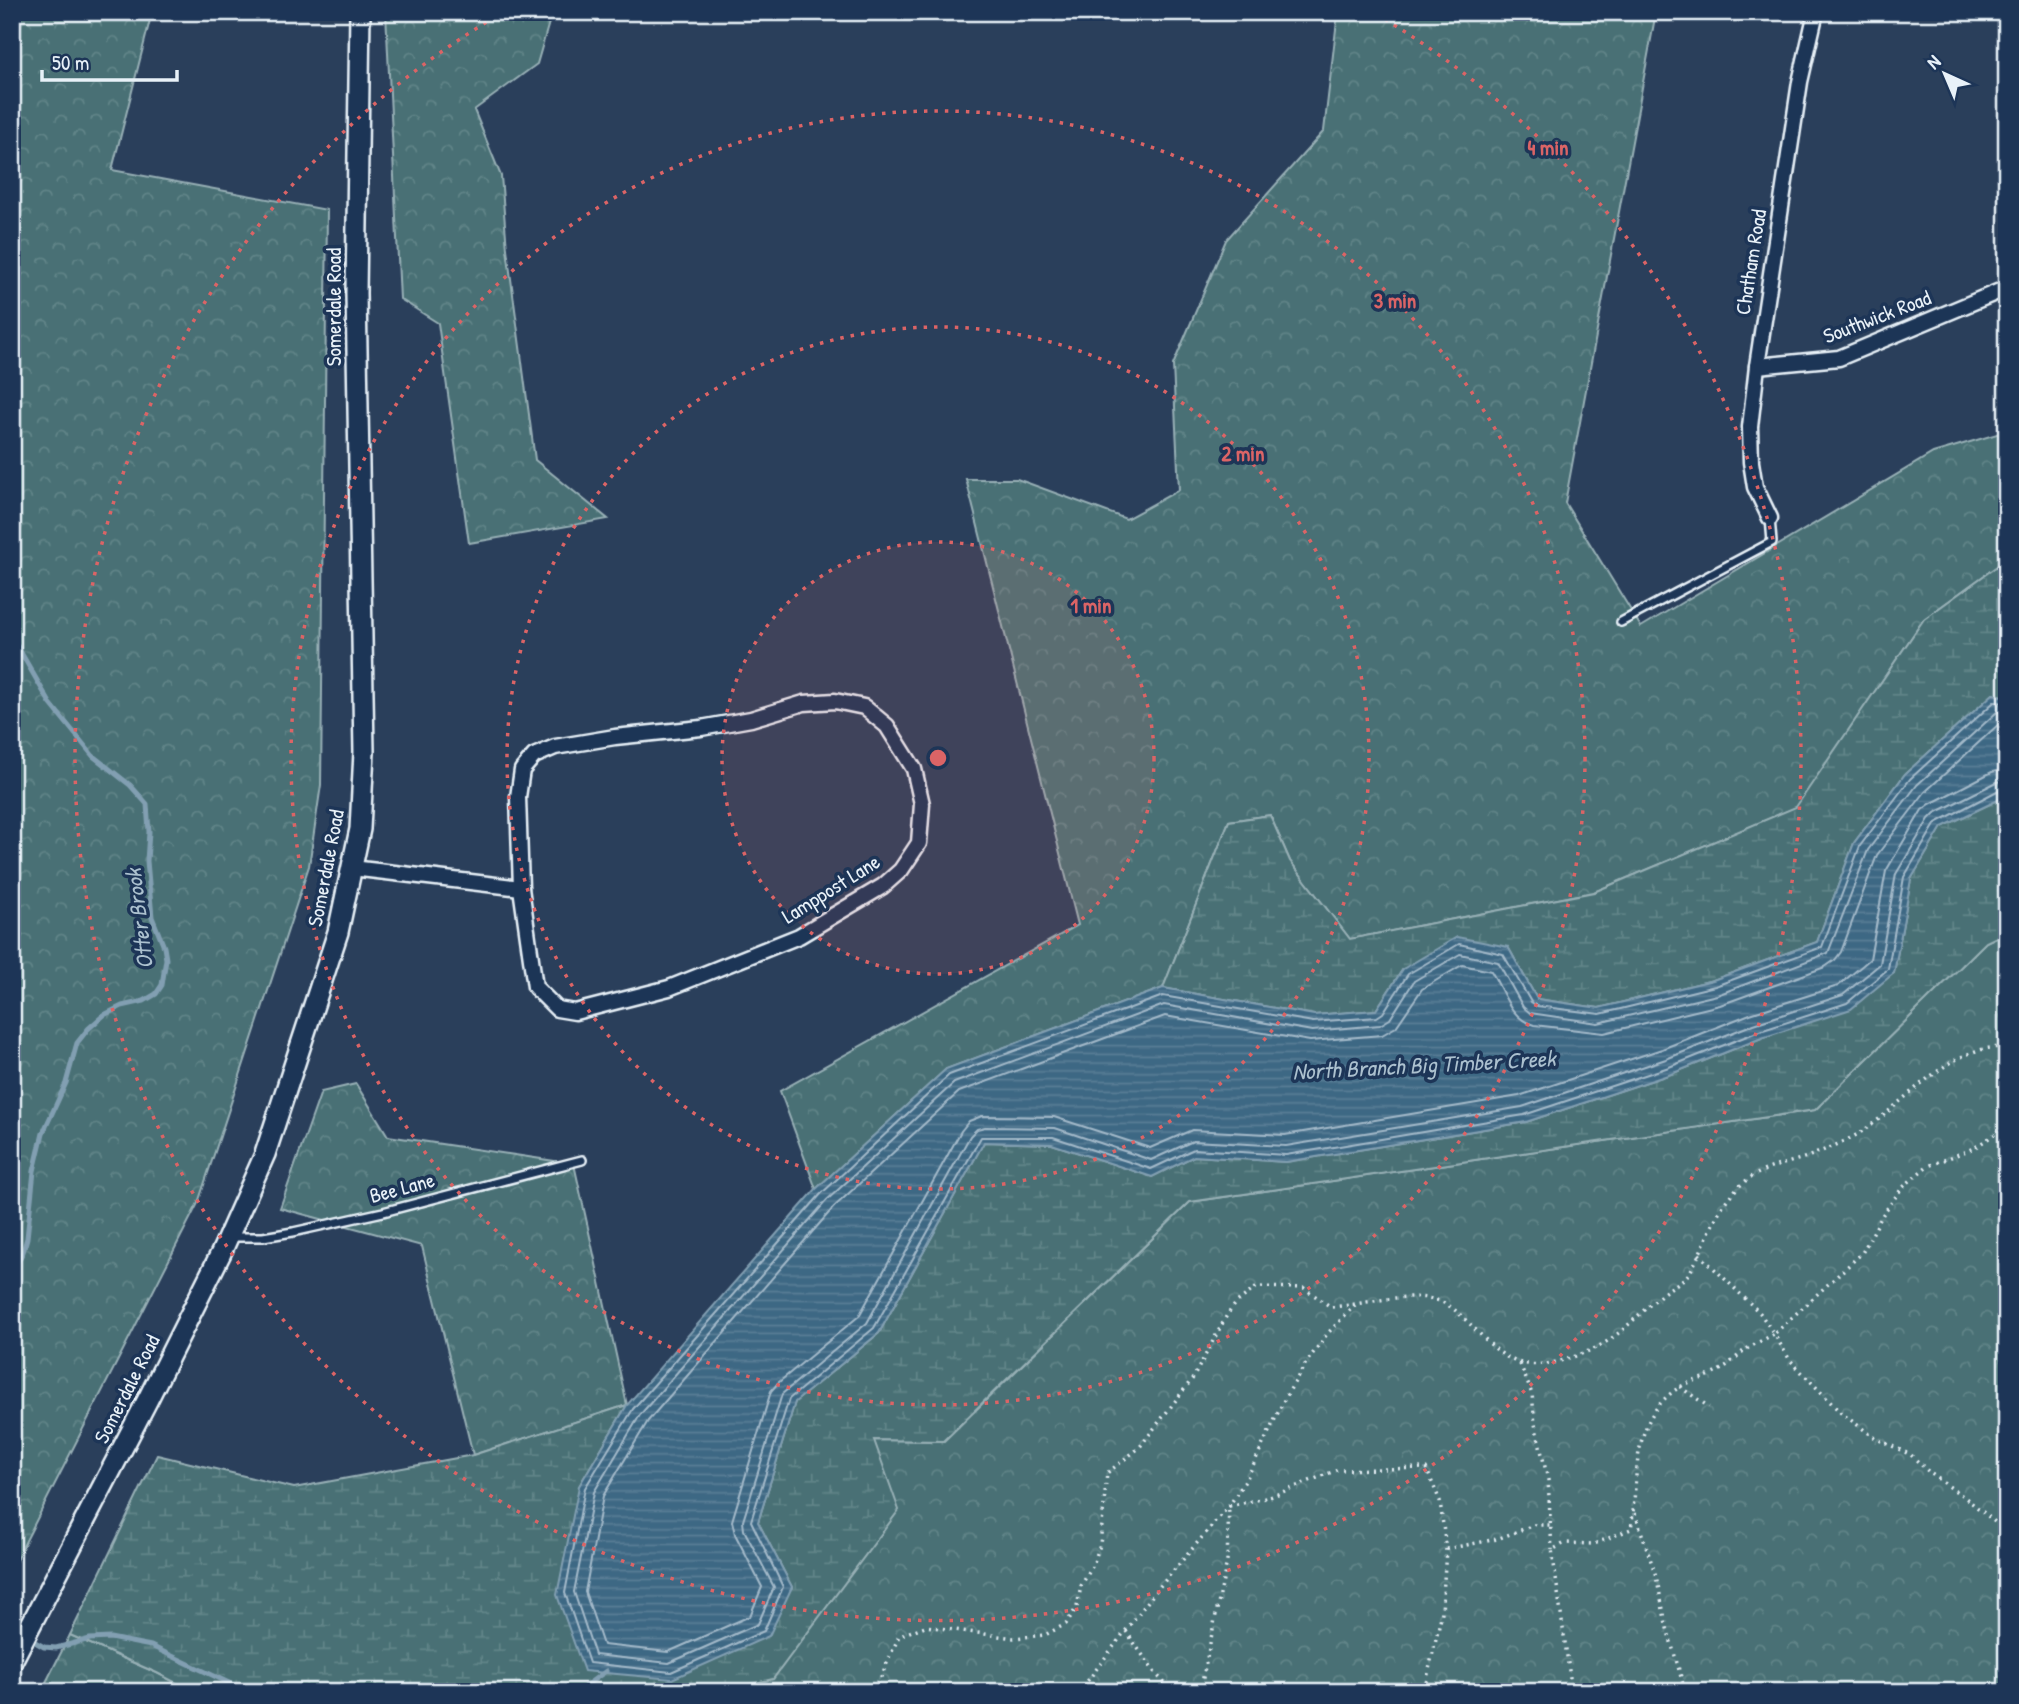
<svg xmlns="http://www.w3.org/2000/svg" width="2019" height="1704" viewBox="0 0 2019 1704" font-family="'Patrick Hand',sans-serif">
<style>
.forest{fill:url(#forest-crowns);stroke:#98b0b6;stroke-width:2}
.wetland{fill:url(#wetland-marsh);stroke:#98b0b6;stroke-width:2}
.water{fill:url(#water-rules);stroke:#829fb2;stroke-width:2}
.lines{fill:none;stroke-linecap:round;stroke-linejoin:round}
.shore{stroke:#a4baca;stroke-width:2}
.stream{stroke:#829fb2;stroke-width:5}
.service-casing{stroke:#e8f1f8;stroke-width:12}
.minor-casing{stroke:#e8f1f8;stroke-width:19}
.secondary-casing{stroke:#e8f1f8;stroke-width:24}
.path{stroke:#e8f1f8;stroke-width:3.5;stroke-dasharray:2 5;stroke-linecap:butt}
.service{stroke:#1d3557;stroke-width:7}
.minor{stroke:#1d3557;stroke-width:14}
.secondary{stroke:#1d3557;stroke-width:19}
.ring{fill:none;stroke:#db6466;stroke-width:3.5;stroke-dasharray:3.5 7}
.labels{text-anchor:middle;stroke-width:7;stroke-linejoin:round;paint-order:stroke}
.street-label{font-size:21px;fill:#e8f1f8;stroke:#1d3557}
.water-label{font-size:23px;font-style:italic;fill:#acc1cf;stroke:#1d3557}
.centre{fill:#db6466;stroke:#1d3557;stroke-width:3.5}
.ring-label{font-size:21px;text-anchor:middle;font-weight:bold;fill:#db6466;stroke:#1d3557;stroke-width:7;stroke-linejoin:round;paint-order:stroke}
</style>
<defs>
<pattern id="forest-crowns" width="20" height="18" patternUnits="userSpaceOnUse" patternTransform="scale(1.75)"><rect width="20" height="18" fill="#487074"/><path d="M2 6a3 3 0 1 1 6 0M12 15a3 3 0 1 1 6 0" fill="none" stroke="#628589"/></pattern>
<pattern id="wetland-marsh" width="20" height="14" patternUnits="userSpaceOnUse" patternTransform="scale(1.75)"><rect width="20" height="14" fill="#487074"/><path d="M1 5h8M5 5V1M11 12h8M15 12V8" fill="none" stroke="#628589"/></pattern>
<pattern id="water-rules" width="6" height="5" patternUnits="userSpaceOnUse" patternTransform="scale(1.75)"><rect width="6" height="5" fill="#3e6884"/><path d="M0 2.5h6" fill="none" stroke="#5a7e96"/></pattern>
</defs>
<rect width="100%" height="100%" fill="#2a3f5b"/>
<filter id="ink" filterUnits="userSpaceOnUse"><feTurbulence type="fractalNoise" baseFrequency=".0143" numOctaves="2"/><feDisplacementMap in="SourceGraphic" scale="14" xChannelSelector="R" yChannelSelector="G"/><feConvolveMatrix kernelMatrix="1 2 1 2 8 2 1 2 1" color-interpolation-filters="sRGB"/></filter>
<g filter="url(#ink)">
<!-- forest -->
<g class="forest">
<path d="M 12,12 L 152,12 L 112,170 L 327,210 L 321,785 L 309,866 L 198,1203 L 12,1568 Z"/>
<path d="M 386,12 L 552,12 L 537,64 L 474,110 L 501,176 L 507,249 L 535,460 L 608,519 L 469,543 L 438,323 L 400,299 Z"/>
<path d="M 1338,12 L 1656,12 L 1565,503 L 1641,627 L 1933,453 L 2007,431 L 2007,559 L 1924,619 L 1797,807 L 1594,892 L 1350,939 L 1290,861 L 1270,815 L 1229,821 L 1163,988 L 946,1069 L 816,1189 L 780,1091 L 1078,925 L 966,479 L 1017,479 L 1126,519 L 1179,490 L 1173,365 L 1226,240 L 1324,131 Z"/>
<path d="M 2007,932 L 2007,1692 L 715,1692 L 773,1679 L 874,1440 L 944,1441 L 1190,1202 L 1815,1110 L 1986,942 Z"/>
<path d="M 356,1084 L 388,1136 L 574,1164 L 627,1405 L 473,1455 L 422,1246 L 280,1208 L 321,1092 Z"/>
<path d="M 70,1635 L 157,1673 L 194,1692 L 41,1692 Z"/>
</g>
<!-- wetland -->
<g class="wetland">
<path d="M 2007,559 L 2007,697 L 1993,694 L 1905,774 L 1854,843 L 1817,942 L 1713,980 L 1599,1008 L 1537,999 L 1508,947 L 1403,969 L 1376,1010 L 1314,1015 L 1163,988 L 1229,821 L 1270,815 L 1290,861 L 1350,939 L 1594,892 L 1796,807 L 1924,619 Z"/>
<path d="M 2007,794 L 2007,932 L 1986,942 L 1815,1110 L 1190,1202 L 943,1441 L 874,1440 L 899,1510 L 773,1679 L 715,1692 L 194,1692 L 157,1673 L 70,1635 L 157,1455 L 294,1488 L 473,1455 L 627,1405 L 579,1486 L 792,1587 L 758,1522 L 795,1402 L 879,1333 L 984,1142 L 1052,1144 L 1152,1177 L 1194,1156 L 1286,1162 L 1526,1122 L 1671,1074 L 1759,1039 L 1894,973 L 1911,879 L 1942,827 L 1996,801 Z"/>
</g>
<!-- water -->
<path class="water" d="M 1993,694 L 2007,697 L 2007,794 L 1996,801 L 1942,827 L 1911,879 L 1894,973 L 1851,1009 L 1759,1039 L 1671,1074 L 1526,1122 L 1286,1162 L 1194,1156 L 1152,1177 L 1052,1144 L 984,1142 L 879,1333 L 795,1402 L 758,1522 L 792,1587 L 769,1636 L 672,1679 L 584,1671 L 557,1595 L 579,1486 L 627,1405 L 816,1189 L 946,1069 L 1163,988 L 1314,1015 L 1376,1010 L 1403,969 L 1457,937 L 1508,947 L 1537,999 L 1599,1008 L 1713,980 L 1817,942 L 1854,843 L 1905,774 Z"/>
<g class="lines">
<!-- shore -->
<g class="shore">
<path d="M 2007,703 L 1994,702 L 1910,779 L 1860,846 L 1822,947 L 1715,986 L 1600,1014 L 1537,1006 L 1531,1002 L 1503,954 L 1459,944 L 1408,974 L 1383,1013 L 1377,1017 L 1313,1022 L 1163,996 L 949,1075 L 821,1194 L 633,1409 L 585,1488 L 565,1593 L 589,1663 L 671,1672 L 764,1631 L 783,1587 L 751,1521 L 789,1399 L 874,1328 L 981,1137 L 1053,1137 L 1151,1169 L 1194,1149 L 1286,1155 L 1524,1115 L 1669,1067 L 1757,1032 L 1847,1003 L 1888,969 L 1904,877 L 1936,823 L 2001,789 L 2007,789"/>
<path d="M 2007,712 L 1997,712 L 1917,785 L 1868,850 L 1828,953 L 1717,995 L 1598,1023 L 1530,1013 L 1523,1007 L 1498,962 L 1460,954 L 1414,981 L 1390,1019 L 1380,1025 L 1312,1031 L 1164,1005 L 954,1083 L 827,1200 L 640,1415 L 594,1492 L 574,1592 L 595,1655 L 669,1663 L 758,1624 L 774,1587 L 744,1530 L 743,1521 L 782,1394 L 867,1323 L 970,1136 L 977,1129 L 985,1127 L 1055,1128 L 1151,1160 L 1193,1141 L 1286,1146 L 1522,1107 L 1666,1059 L 1754,1024 L 1843,995 L 1880,964 L 1896,874 L 1929,819 L 1935,813 L 1997,782 L 2007,780"/>
<path d="M 2007,722 L 2000,723 L 1925,792 L 1877,855 L 1841,952 L 1835,960 L 1825,967 L 1720,1005 L 1604,1033 L 1534,1025 C 1510,1019 1503,990 1491,971 L 1462,965 L 1422,989 L 1396,1027 L 1382,1035 L 1310,1041 L 1165,1016 L 959,1092 L 834,1207 L 648,1421 L 603,1496 L 585,1592 L 603,1645 L 668,1652 L 750,1616 L 762,1587 L 735,1534 L 732,1521 L 771,1391 L 779,1382 L 859,1316 L 961,1131 L 969,1121 L 982,1116 L 1054,1117 L 1150,1148 L 1192,1130 L 1285,1135 L 1519,1096 L 1662,1049 L 1750,1014 L 1838,986 L 1870,959 L 1886,871 L 1922,810 L 1930,804 L 1992,772 L 2007,769"/>
</g>
<!-- stream -->
<g class="stream">
<path d="M 12,637 L 50,703 L 93,756 L 130,785 L 147,804 L 149,832 L 147,861 L 152,917 L 164,947 L 166,959 L 162,985 L 156,994 L 144,1001 L 122,1006 L 104,1015 L 88,1029 L 77,1043 L 66,1083 L 43,1133 L 34,1171 L 27,1238 L 23,1252 L 12,1272"/>
<path d="M 12,1629 L 44,1647 L 56,1648 L 90,1639 L 110,1638 L 151,1646 L 248,1692"/>
<path d="M 577,1692 L 606,1671"/>
</g>
<!-- service casing -->
<g class="service-casing">
<g id="service">
<path d="M 1621,622 L 1772,542 L 1770,518"/>
<path d="M 229,1237 L 263,1237 L 293,1232 L 383,1212 L 582,1160"/>
</g>
</g>
<!-- minor casing -->
<g class="minor-casing">
<g id="minor">
<path d="M 1757,366 L 1839,358 L 2007,288"/>
<path d="M 1770,518 L 1755,487 L 1751,462 L 1750,427 L 1757,366 L 1800,82 L 1816,12"/>
<path d="M 835,701 L 864,707 L 887,726 L 914,769 L 922,804 L 919,843 L 901,870 L 883,886 L 799,936 L 669,988 L 575,1012 L 557,1009 L 535,987 L 521,888 L 518,797 L 522,770 L 534,756 L 555,747 L 615,737 L 701,728 L 751,719 L 804,703 Z"/>
<path d="M 352,868 L 521,888"/>
</g>
</g>
<!-- secondary casing -->
<g class="secondary-casing">
<path id="secondary" d="M 12,1661 L 148,1399 L 221,1253 L 265,1154 L 338,932 L 360,829 L 364,752 L 356,293 L 360,12"/>
</g>
<!-- path -->
<g class="path">
<path d="M 1699,1254 L 1760,1313 L 1774,1334 L 1862,1253 L 1883,1214 L 1902,1188 L 1926,1167 L 1974,1148 L 2007,1126"/>
<path d="M 1520,1364 L 1532,1394 L 1535,1424 L 1548,1480 L 1552,1550"/>
<path d="M 1680,1387 L 1709,1407"/>
<path d="M 1635,1513 L 1656,1576 L 1667,1628 L 1683,1684 L 1688,1692"/>
<path d="M 1446,1549 L 1497,1539 L 1534,1525 L 1551,1525"/>
<path d="M 1126,1631 L 1155,1673 L 1173,1692"/>
<path d="M 866,1692 L 880,1679 L 899,1636 L 925,1626 L 1014,1638 L 1045,1635 L 1066,1624 L 1077,1607 L 1081,1586 L 1093,1565 L 1100,1545 L 1107,1473 L 1139,1448 L 1193,1378 L 1227,1315 L 1237,1302 L 1257,1287 L 1304,1288 L 1331,1307 C 1362,1305 1407,1291 1436,1300 C 1451,1304 1459,1314 1470,1324 C 1479,1333 1495,1350 1505,1356 C 1531,1373 1565,1361 1591,1350 C 1619,1338 1638,1314 1661,1295 C 1670,1287 1683,1282 1690,1272 C 1704,1248 1712,1219 1729,1197 C 1757,1163 1787,1167 1822,1151 C 1836,1145 1851,1139 1864,1130 C 1905,1103 1953,1041 2007,1048"/>
<path d="M 1079,1692 L 1155,1592 L 1229,1506 L 1247,1478 L 1285,1398 L 1306,1363 L 1327,1334 L 1355,1305"/>
<path d="M 1200,1692 L 1227,1561 L 1229,1506 L 1270,1497 L 1337,1470 L 1426,1468 L 1440,1501 L 1446,1549 L 1442,1612 L 1424,1692"/>
<path d="M 1572,1692 L 1552,1550 L 1565,1543 L 1594,1544 L 1631,1529 C 1639,1478 1629,1418 1680,1387 C 1692,1380 1708,1378 1720,1370 C 1729,1365 1737,1356 1745,1350 C 1754,1344 1765,1339 1774,1334 L 1790,1360 L 1841,1413 L 1877,1439 L 1911,1455 L 1930,1473 L 1967,1499 L 2007,1532"/>
</g>
<!-- service -->
<use href="#service" class="service"/>
<!-- minor -->
<use href="#minor" class="minor"/>
<!-- secondary -->
<use href="#secondary" class="secondary"/>
</g>
</g>
<!-- distance rings -->
<circle cx="938" cy="758" r="216" fill="#db6466" fill-opacity=".12"/>
<g class="ring">
<circle cx="938" cy="758" r="216"/>
<circle cx="938" cy="758" r="431"/>
<circle cx="938" cy="758" r="647"/>
<path d="M1376 14A863 863 0 1 1 500 14"/>
</g>
<g class="labels">
<!-- street labels -->
<g class="street-label">
<text transform="translate(1751 262) rotate(-81)" y="7">Chatham Road</text>
<text transform="translate(334 307) rotate(-90)" y="7">Somerdale Road</text>
<text transform="translate(1877 317) rotate(-21)" y="7">Southwick Road</text>
<text transform="translate(326 868) rotate(-79)" y="7">Somerdale Road</text>
<text transform="translate(831 889) rotate(-32)" y="7">Lamppost Lane</text>
<text transform="translate(402 1188) rotate(-15)" y="7">Bee Lane</text>
<text transform="translate(127 1389) rotate(-63)" y="7">Somerdale Road</text>
</g>
<!-- water labels -->
<g class="water-label">
<text transform="translate(139 919) rotate(-97)" y="8">Otter Brook</text>
<text transform="translate(1424 1065) rotate(-3)" y="8">North Branch Big Timber Creek</text>
</g>
</g>
<circle cx="938" cy="758" r="10" class="centre"/>
<g class="ring-label">
<text x="1548" y="155">4 min</text>
<text x="1395" y="308">3 min</text>
<text x="1243" y="461">2 min</text>
<text x="1091" y="613">1 min</text>
</g>
<!-- margin -->
<rect width="2019" height="1704" fill="none" stroke="#1d3557" stroke-width="42"/>
<rect x="21" y="21" width="1977" height="1662" fill="none" stroke="#e8f1f8" stroke-width="2.5" filter="url(#ink)"/>
<!-- north arrow -->
<g transform="translate(1945 74) rotate(316)" stroke="#1d3557" stroke-width="5" paint-order="stroke">
<path d="M0-5L12 26L0 18L-12 26Z" fill="#e8f1f8"/>
<text y="-10" font-size="19" font-weight="bold" text-anchor="middle" fill="#e8f1f8">N</text>
</g>
<!-- scale -->
<path d="M42 70v10h135v-10" fill="none" stroke="#e8f1f8" stroke-width="3.5"/>
<text x="52" y="70" font-size="21" fill="#e8f1f8" stroke="#1d3557" stroke-width="5" paint-order="stroke">50 m</text>
</svg>
